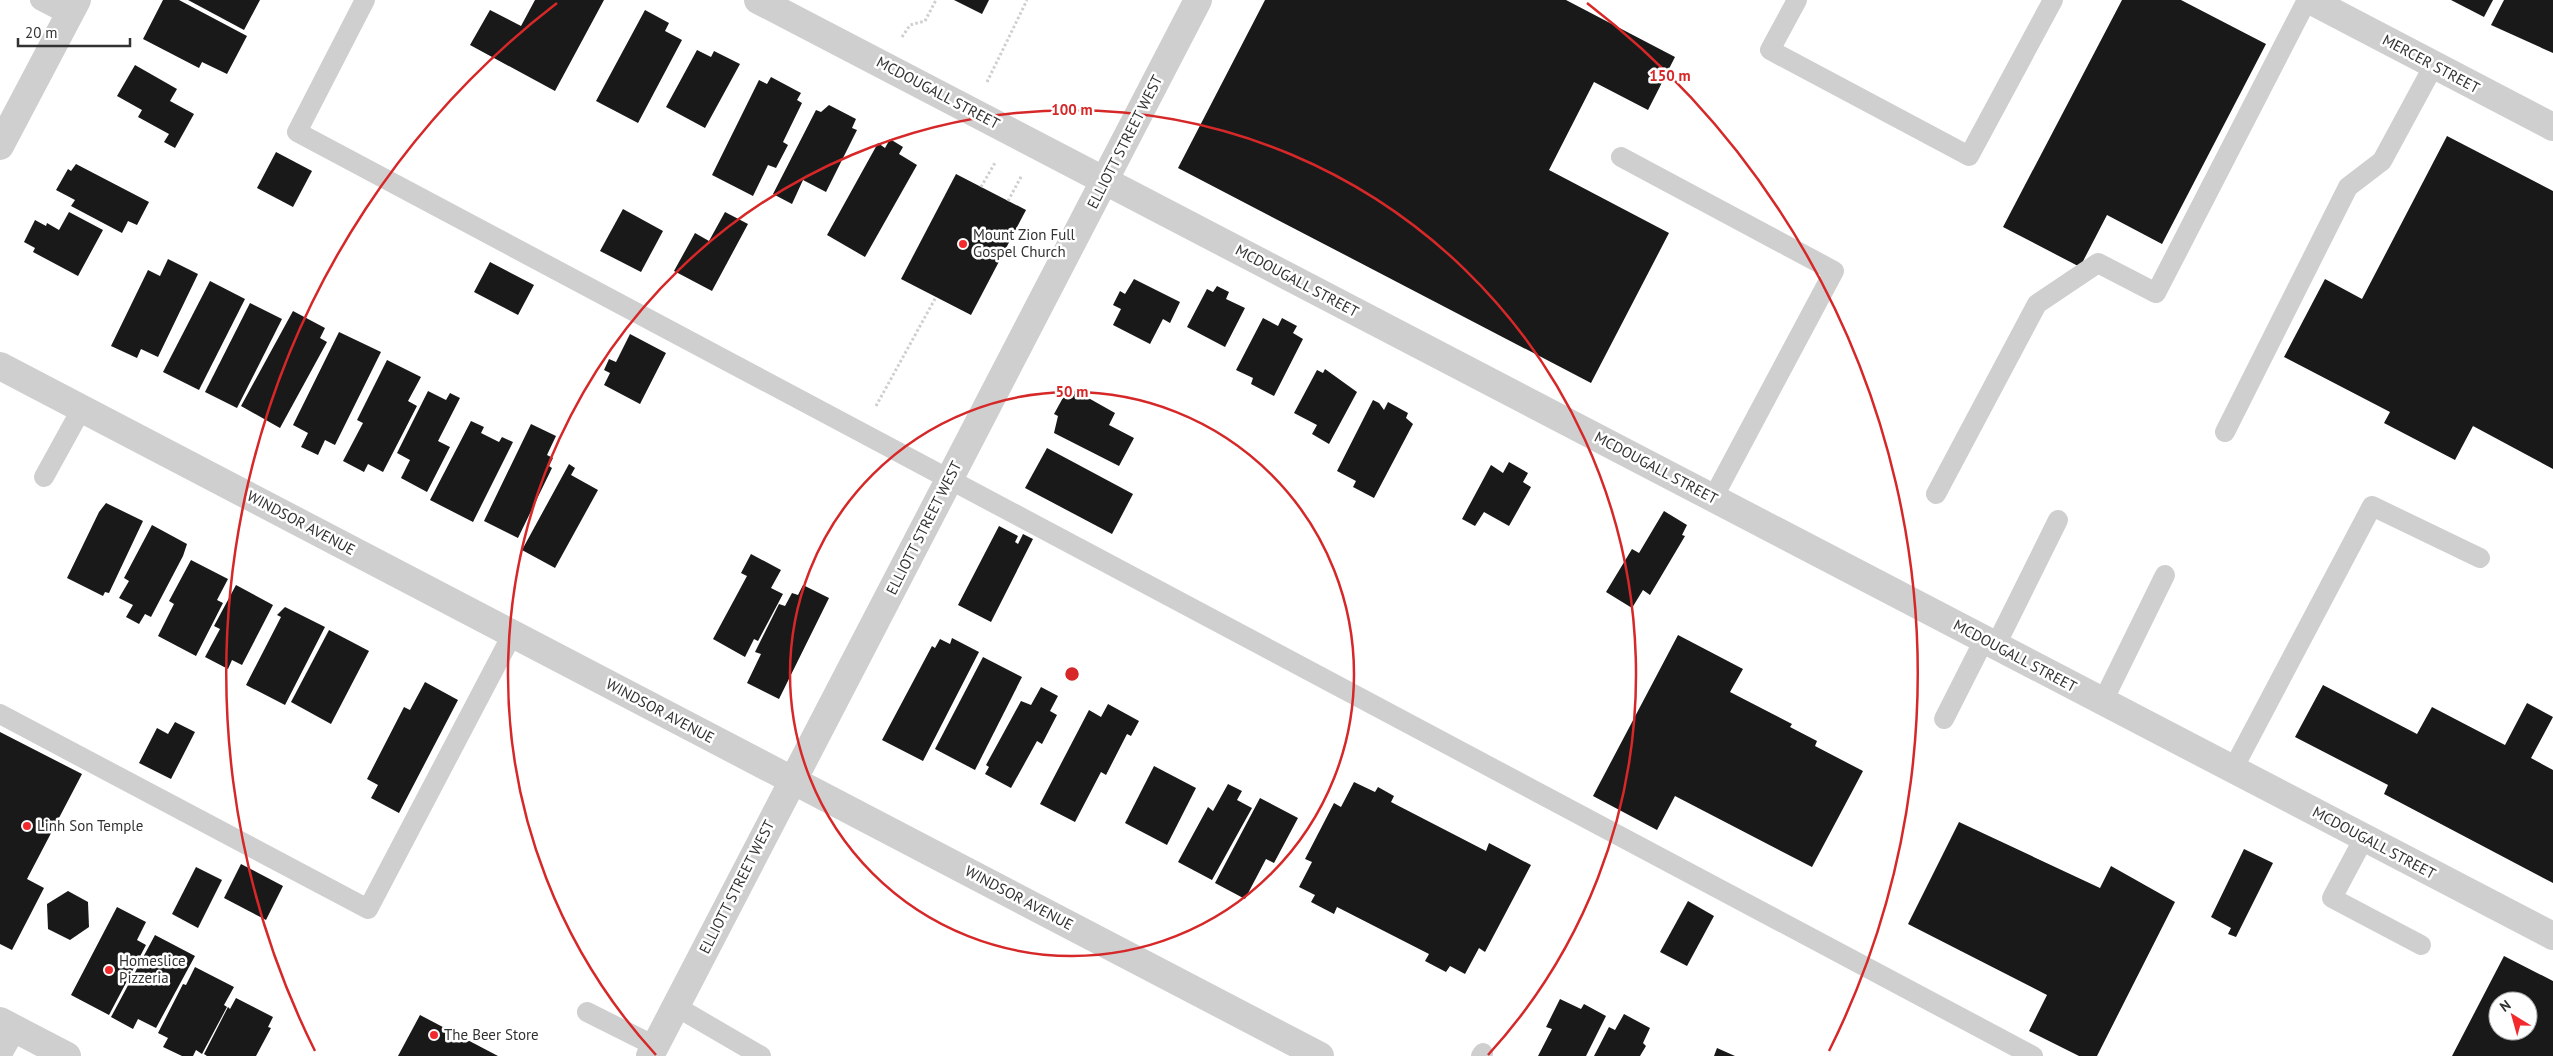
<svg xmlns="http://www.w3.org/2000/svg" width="2553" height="1056" viewBox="0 0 2553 1056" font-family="'PT Sans',sans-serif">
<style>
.building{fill:#191919;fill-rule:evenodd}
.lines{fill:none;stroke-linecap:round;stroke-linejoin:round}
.path{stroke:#cfcfcf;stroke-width:3;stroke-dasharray:2.5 2.5;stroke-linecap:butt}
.service{stroke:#cfcfcf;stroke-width:20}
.minor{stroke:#cfcfcf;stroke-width:28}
.tertiary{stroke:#cfcfcf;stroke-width:28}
.ring{fill:none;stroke:#d62828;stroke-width:2.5}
.poi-dot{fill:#f22a2d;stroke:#fff;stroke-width:2}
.labels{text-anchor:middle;stroke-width:5;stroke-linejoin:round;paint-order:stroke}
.street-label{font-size:15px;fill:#323232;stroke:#fff}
.poi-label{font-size:15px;fill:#323232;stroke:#fff;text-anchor:start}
.centre{fill:#d62828;stroke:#fff;stroke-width:2.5}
.ring-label{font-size:15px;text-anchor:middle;font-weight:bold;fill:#d62828;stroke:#fff;stroke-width:5;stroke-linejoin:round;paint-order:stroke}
</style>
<rect width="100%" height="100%" fill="#fff"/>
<!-- building -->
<g class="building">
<path d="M 163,0 L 179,0 L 247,36 L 227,74 L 202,62 L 199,68 L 143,39 Z"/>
<path d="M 188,0 L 260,0 L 244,30 Z"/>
<path d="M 535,0 L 604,0 L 555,91 L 470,45 L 490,10 L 521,26 Z"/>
<path d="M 954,0 L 989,0 L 982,14 Z"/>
<path d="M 1265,0 L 1566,0 L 1675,57 L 1648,110 L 1594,82 L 1549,170 L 1669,233 L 1591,383 L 1178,168 Z"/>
<path d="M 2122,0 L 2181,0 L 2266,44 L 2162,244 L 2107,215 L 2080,267 L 2003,227 Z"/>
<path d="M 2451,0 L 2493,0 L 2484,17 Z"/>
<path d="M 2504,0 L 2553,0 L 2553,53 L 2491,25 Z"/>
<path d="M 645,10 L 669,23 L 665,31 L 682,40 L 638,123 L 596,101 Z"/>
<path d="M 697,50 L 711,57 L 714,51 L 740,64 L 705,128 L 666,107 Z"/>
<path d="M 135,65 L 177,89 L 170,101 L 194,114 L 175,148 L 164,142 L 169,134 L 138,117 L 142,110 L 117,96 Z"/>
<path d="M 771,77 L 801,93 L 797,100 L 802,103 L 783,142 L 788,145 L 776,168 L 768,165 L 753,196 L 712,175 L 759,80 L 767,84 Z"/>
<path d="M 829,105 L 856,119 L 852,128 L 857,130 L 826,192 L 803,180 L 792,204 L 773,194 L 816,110 L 821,112 Z"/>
<path d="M 2447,136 L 2553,191 L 2553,469 L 2473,426 L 2455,460 L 2384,423 L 2390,412 L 2284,357 L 2325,279 L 2362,299 Z"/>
<path d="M 890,139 L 903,147 L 899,154 L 917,165 L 865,257 L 827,235 L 878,143 L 885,148 Z"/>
<path d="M 276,152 L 312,171 L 293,207 L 257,188 Z"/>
<path d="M 76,164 L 149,202 L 137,225 L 128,221 L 122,233 L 71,206 L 75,200 L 56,190 L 68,169 L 71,171 Z"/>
<path d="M 956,174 L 1026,210 L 971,315 L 901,279 Z"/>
<path d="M 623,209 L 663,231 L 641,272 L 600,251 Z"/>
<path d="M 69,212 L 103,230 L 78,276 L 33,252 L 35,248 L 24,242 L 35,220 L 46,226 L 47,223 L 59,230 Z"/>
<path d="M 725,212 L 748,224 L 712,291 L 674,271 L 695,233 L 709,241 Z"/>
<path d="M 168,259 L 198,274 L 158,357 L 141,349 L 137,358 L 111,346 L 148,270 L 160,276 Z"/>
<path d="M 490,262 L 534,285 L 518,315 L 474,292 Z"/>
<path d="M 1134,279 L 1180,302 L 1170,323 L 1163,319 L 1150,344 L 1113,325 L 1121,309 L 1113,305 L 1120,291 L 1125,294 Z"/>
<path d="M 210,281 L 245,299 L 199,390 L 163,372 Z"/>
<path d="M 1217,286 L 1229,292 L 1226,299 L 1245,308 L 1225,347 L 1187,327 L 1207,289 L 1213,292 Z"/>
<path d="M 250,303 L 282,319 L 237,408 L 205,392 Z"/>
<path d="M 293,311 L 325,328 L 320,338 L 327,342 L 280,428 L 241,406 Z"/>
<path d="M 1263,318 L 1278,326 L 1282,318 L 1297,326 L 1293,333 L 1303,339 L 1274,396 L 1251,384 L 1253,378 L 1236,370 Z"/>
<path d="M 339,332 L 381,352 L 335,445 L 325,440 L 318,455 L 301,447 L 308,433 L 293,425 Z"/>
<path d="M 630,334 L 666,353 L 640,404 L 604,385 L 610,373 L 604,370 L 609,359 L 616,362 Z"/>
<path d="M 387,360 L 421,377 L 408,401 L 417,406 L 383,472 L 368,464 L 364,472 L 343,461 L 363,423 L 357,420 Z"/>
<path d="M 1325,369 L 1357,392 L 1329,444 L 1312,434 L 1317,425 L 1294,413 L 1317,370 L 1323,373 Z"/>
<path d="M 428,391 L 446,400 L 450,393 L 460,398 L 438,441 L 450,447 L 427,492 L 401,478 L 410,460 L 397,453 Z"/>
<path d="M 1076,391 L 1115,413 L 1109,425 L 1134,438 L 1119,466 L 1054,433 L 1058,416 L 1054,414 L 1065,394 L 1072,398 Z"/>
<path d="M 1373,400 L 1379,403 L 1384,410 L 1388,402 L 1408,413 L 1406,418 L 1413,424 L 1374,498 L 1353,487 L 1356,481 L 1337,471 Z"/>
<path d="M 471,421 L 484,427 L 481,433 L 499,442 L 502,437 L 513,442 L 473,522 L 430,500 Z"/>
<path d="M 531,424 L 556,436 L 547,455 L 553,458 L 549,466 L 552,468 L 518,538 L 484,521 Z"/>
<path d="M 1047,448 L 1133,494 L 1112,534 L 1025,488 Z"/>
<path d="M 1509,462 L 1528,473 L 1523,482 L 1531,487 L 1509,526 L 1484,512 L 1475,526 L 1462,519 L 1491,465 L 1503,473 Z"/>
<path d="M 569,464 L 575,468 L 571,475 L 598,490 L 555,568 L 522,550 Z"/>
<path d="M 106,503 L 143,521 L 109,593 L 105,592 L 103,596 L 67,578 L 99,512 Z"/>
<path d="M 1664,511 L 1687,525 L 1682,535 L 1685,536 L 1650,595 L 1643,590 L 1632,608 L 1606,592 L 1632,549 L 1639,553 Z"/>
<path d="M 152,525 L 187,544 L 183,556 L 151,617 L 145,614 L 139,624 L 126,617 L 133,605 L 119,598 L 129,581 L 124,578 Z"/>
<path d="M 999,526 L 1018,536 L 1015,542 L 1018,544 L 1023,534 L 1033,539 L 991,622 L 958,605 Z"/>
<path d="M 751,554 L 781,570 L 771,588 L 783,594 L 758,641 L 754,639 L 745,657 L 713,639 L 747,576 L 741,573 Z"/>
<path d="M 191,560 L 228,579 L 217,600 L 223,603 L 196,656 L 158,636 L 174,604 L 169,601 Z"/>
<path d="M 236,585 L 273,605 L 242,665 L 232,660 L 228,669 L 205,657 L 220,629 L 214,626 Z"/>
<path d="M 803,585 L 829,598 L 779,699 L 747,683 L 761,654 L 755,652 L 779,604 L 785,606 L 792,593 L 798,595 Z"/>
<path d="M 285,607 L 325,627 L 285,705 L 246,685 L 281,617 L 277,615 Z"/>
<path d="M 329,630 L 369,651 L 331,724 L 291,702 Z"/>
<path d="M 1678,635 L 1743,669 L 1730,692 L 1792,724 L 1790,727 L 1817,741 L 1815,746 L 1863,771 L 1812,867 L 1675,796 L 1657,830 L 1593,796 Z"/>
<path d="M 952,638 L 979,652 L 923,761 L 882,740 L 932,646 L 935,648 L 940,639 L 950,644 Z"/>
<path d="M 983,657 L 1022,677 L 975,770 L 935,749 Z"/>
<path d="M 425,682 L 458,700 L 399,813 L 371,798 L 378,785 L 367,779 L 404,707 L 410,710 Z"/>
<path d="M 2323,685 L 2417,734 L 2432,707 L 2505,745 L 2527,703 L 2553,717 L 2531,758 L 2553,770 L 2553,883 L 2384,794 L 2388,785 L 2295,737 Z"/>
<path d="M 1041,687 L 1058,696 L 1050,711 L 1057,715 L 1042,744 L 1037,741 L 1011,788 L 985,774 L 989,767 L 986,765 L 1021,701 L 1031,705 Z"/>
<path d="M 1108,704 L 1139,721 L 1131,736 L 1127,734 L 1106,775 L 1101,772 L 1075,822 L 1040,804 L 1089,710 L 1101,717 Z"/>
<path d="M 175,722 L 195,732 L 171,779 L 139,763 L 157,728 L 168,734 Z"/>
<path d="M 0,732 L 82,774 L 27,879 L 44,888 L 12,950 L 0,944 Z"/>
<path d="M 1154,766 L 1196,788 L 1167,845 L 1125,823 Z"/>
<path d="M 1354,782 L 1375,792 L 1378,787 L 1394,796 L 1391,802 L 1486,851 L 1489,843 L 1531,865 L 1485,952 L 1479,948 L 1465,974 L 1450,966 L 1446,972 L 1425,961 L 1429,954 L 1337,907 L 1334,914 L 1311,902 L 1315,895 L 1299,887 L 1312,862 L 1305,859 L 1334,803 L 1341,807 Z"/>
<path d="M 1228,784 L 1242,791 L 1237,800 L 1252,808 L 1212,880 L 1178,862 L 1208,807 L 1213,811 Z"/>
<path d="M 1260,798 L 1298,818 L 1274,863 L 1266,859 L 1245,899 L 1215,883 Z"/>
<path d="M 1959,822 L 2100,888 L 2111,866 L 2175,902 L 2097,1056 L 2079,1056 L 2029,1031 L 2047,995 L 1908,924 Z"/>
<path d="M 2244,849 L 2273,863 L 2236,937 L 2228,934 L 2231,928 L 2211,917 Z"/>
<path d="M 241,864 L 283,886 L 266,920 L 224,898 Z"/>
<path d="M 196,867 L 222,880 L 198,928 L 172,914 Z"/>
<path d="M 68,891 L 88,902 L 89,927 L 70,940 L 48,929 L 47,904 Z"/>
<path d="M 1688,901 L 1714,916 L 1687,966 L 1660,952 Z"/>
<path d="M 117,907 L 146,922 L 137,940 L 146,945 L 109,1015 L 71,995 Z"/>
<path d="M 155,935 L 195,956 L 156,1028 L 138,1019 L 133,1029 L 111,1017 Z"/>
<path d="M 2504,956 L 2553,981 L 2553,1056 L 2452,1056 ZM 2498,1001 L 2528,1001 L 2528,1031 L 2498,1031 Z"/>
<path d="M 195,967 L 234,987 L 224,1005 L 227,1007 L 202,1054 L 196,1050 L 193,1056 L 182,1056 L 163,1047 L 168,1038 L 158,1033 L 183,984 L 186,985 Z"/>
<path d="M 236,998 L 273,1017 L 268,1027 L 271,1028 L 256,1056 L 207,1056 L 204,1054 L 228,1007 L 230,1009 Z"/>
<path d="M 1560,999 L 1581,1009 L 1584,1004 L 1606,1016 L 1586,1056 L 1538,1056 L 1552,1029 L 1546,1027 Z"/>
<path d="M 1624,1014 L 1650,1028 L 1643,1043 L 1646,1046 L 1640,1056 L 1594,1056 L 1609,1027 L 1615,1030 Z"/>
<path d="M 420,1015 L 498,1056 L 398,1056 Z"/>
<path d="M 1717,1048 L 1735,1056 L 1714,1056 Z"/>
</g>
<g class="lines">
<!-- path -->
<g class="path">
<path d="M 902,37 L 910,25 L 925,21 L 936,0"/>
<path d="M 987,82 L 1027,0"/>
<path d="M 981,187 L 996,161"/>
<path d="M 1008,201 L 1022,175"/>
<path d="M 876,406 L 936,297"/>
</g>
<!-- service -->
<g class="service">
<path d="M 40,0 L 69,15"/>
<path d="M 365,0 L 297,132 L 2033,1056"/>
<path d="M 1797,0 L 1770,50 L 1969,156 L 2053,0"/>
<path d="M 1621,157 L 1834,271 L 1713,498"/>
<path d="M 2225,432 L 2348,187 L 2382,161 L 2434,65"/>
<path d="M 44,477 L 82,408"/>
<path d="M 1936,494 L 2037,304 L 2098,263 L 2156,293 L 2307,0"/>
<path d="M 1996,645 L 2058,520"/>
<path d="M 2103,701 L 2165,575"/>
<path d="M 0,714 L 368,909 L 513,633"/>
<path d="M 1944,719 L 1984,640"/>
<path d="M 2233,769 L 2372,506 L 2480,558"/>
<path d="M 2364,838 L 2332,898 L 2421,945"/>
<path d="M 675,1006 L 761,1056"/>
<path d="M 587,1012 L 655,1046"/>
<path d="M 1,1056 L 16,1030"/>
<path d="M 1481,1056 L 1483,1053"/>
</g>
<!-- minor -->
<g class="minor">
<path d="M 758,0 L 2553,936"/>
<path d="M 2310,0 L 2553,127"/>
<path d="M 0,146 L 77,0"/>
<path d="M 0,366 L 1320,1056"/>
<path d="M 650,1056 L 1198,0"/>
</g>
<!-- tertiary -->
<path class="tertiary" d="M 0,1021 L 67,1056"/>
</g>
<!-- distance rings -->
<g class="ring">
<circle cx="1072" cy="674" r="282"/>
<path d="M656 1055A564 564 0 1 1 1488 1055"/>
<path d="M315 1051A846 846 0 0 1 557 3M1587 3A846 846 0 0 1 1829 1051"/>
</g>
<!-- markers -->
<g class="poi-dot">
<circle cx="963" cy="244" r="5"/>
<circle cx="27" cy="826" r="5"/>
<circle cx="109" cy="970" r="5"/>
<circle cx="434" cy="1035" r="5"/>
</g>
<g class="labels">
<!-- street labels -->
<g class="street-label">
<text transform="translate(2431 64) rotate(28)" y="5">MERCER STREET</text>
<text transform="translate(938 93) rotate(28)" y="5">MCDOUGALL STREET</text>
<text transform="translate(1125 142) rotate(-63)" y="5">ELLIOTT STREET WEST</text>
<text transform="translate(1297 281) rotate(28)" y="5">MCDOUGALL STREET</text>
<text transform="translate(1656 468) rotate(28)" y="5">MCDOUGALL STREET</text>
<text transform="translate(301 523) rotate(28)" y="5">WINDSOR AVENUE</text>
<text transform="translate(924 528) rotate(-63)" y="5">ELLIOTT STREET WEST</text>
<text transform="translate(2015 656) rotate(28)" y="5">MCDOUGALL STREET</text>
<text transform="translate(660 711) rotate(28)" y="5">WINDSOR AVENUE</text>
<text transform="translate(2374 843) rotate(28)" y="5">MCDOUGALL STREET</text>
<text transform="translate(737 887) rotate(-63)" y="5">ELLIOTT STREET WEST</text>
<text transform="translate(1019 898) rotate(28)" y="5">WINDSOR AVENUE</text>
</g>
<!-- poi labels -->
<g class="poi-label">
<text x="973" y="240">Mount Zion Full<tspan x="973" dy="17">Gospel Church</tspan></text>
<text x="37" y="831">Linh Son Temple</text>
<text x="119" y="966">Homeslice<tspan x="119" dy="17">Pizzeria</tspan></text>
<text x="444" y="1040">The Beer Store</text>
</g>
</g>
<circle cx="1072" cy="674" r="8" class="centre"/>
<g class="ring-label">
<text x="1670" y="81">150 m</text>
<text x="1072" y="115">100 m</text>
<text x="1072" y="397">50 m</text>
</g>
<!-- north arrow -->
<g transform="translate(2513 1016) rotate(323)"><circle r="24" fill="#ffffff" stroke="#adadad"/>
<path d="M0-4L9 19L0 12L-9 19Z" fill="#f22a2d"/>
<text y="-8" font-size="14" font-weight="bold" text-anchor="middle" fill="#323232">N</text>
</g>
<!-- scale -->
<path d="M18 38v8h112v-8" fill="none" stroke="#323232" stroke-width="2.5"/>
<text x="25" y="38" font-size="15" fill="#323232" stroke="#ffffff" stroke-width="4" paint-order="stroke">20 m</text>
</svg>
